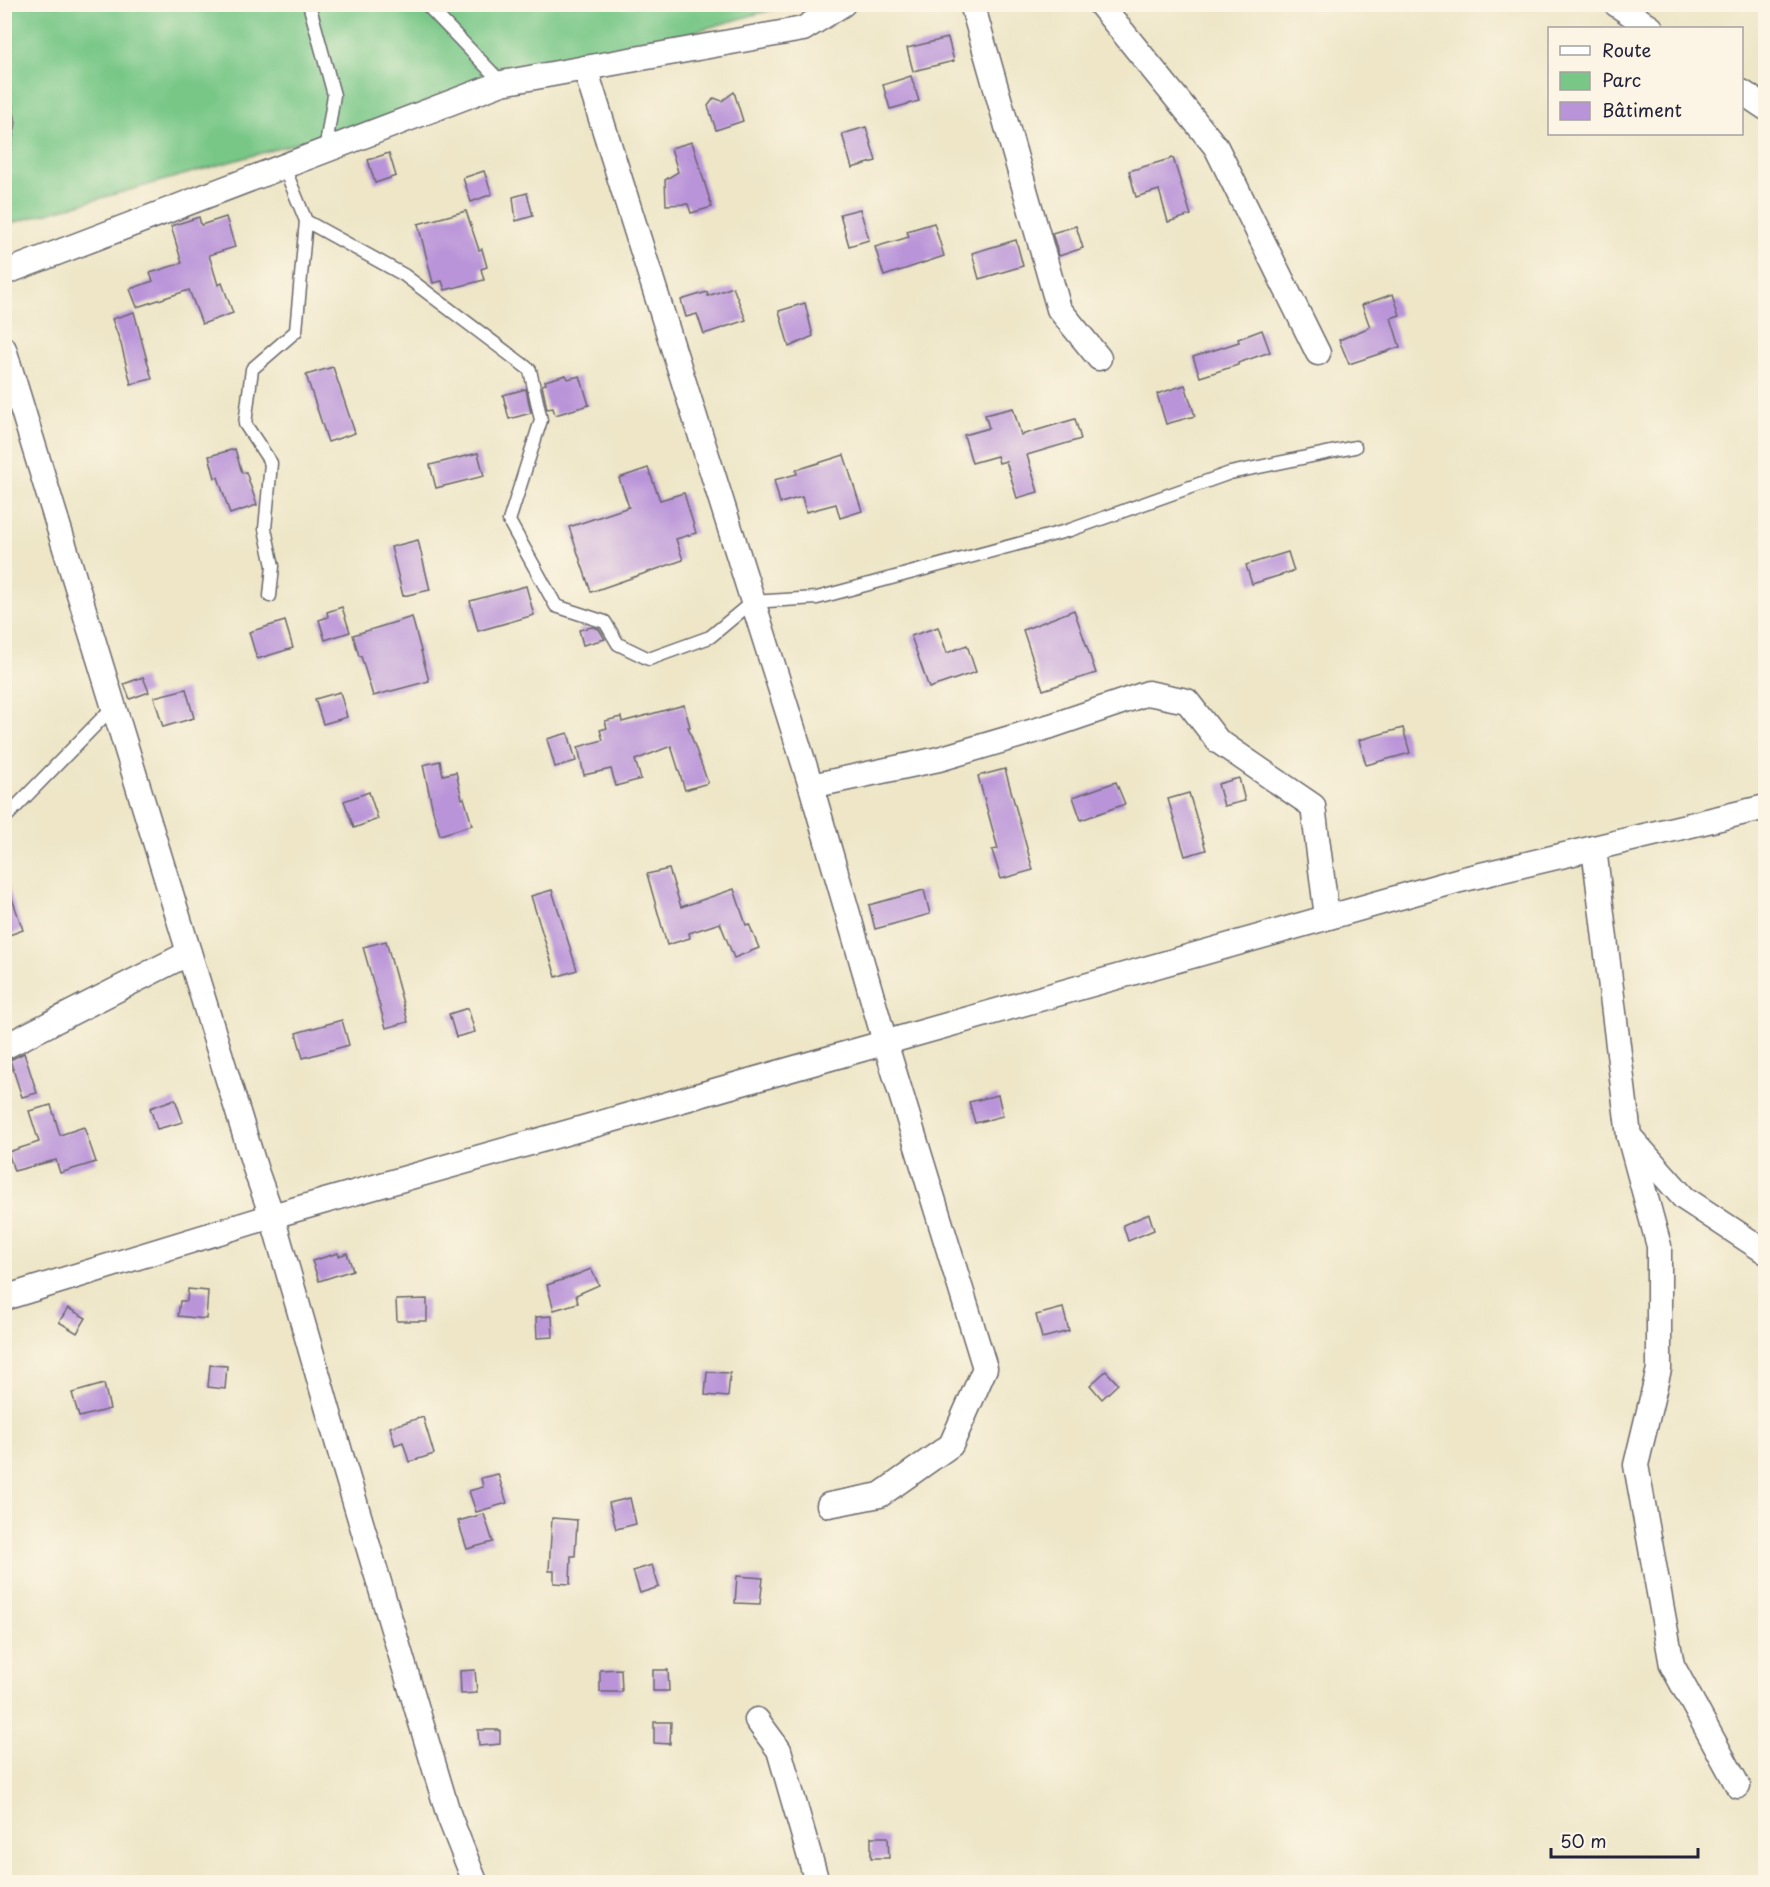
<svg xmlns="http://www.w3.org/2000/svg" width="1770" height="1887" viewBox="0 0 1770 1887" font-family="'Playpen Sans',sans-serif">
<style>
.green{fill:#78c787;stroke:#4d7461;stroke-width:1.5}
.building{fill:#ba94d9}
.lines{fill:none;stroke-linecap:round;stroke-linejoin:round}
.lane-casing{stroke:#69676c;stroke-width:15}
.street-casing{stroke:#69676c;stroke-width:27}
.lane{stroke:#fff;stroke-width:12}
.street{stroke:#fff;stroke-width:24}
</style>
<rect width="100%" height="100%" fill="#fcf5e5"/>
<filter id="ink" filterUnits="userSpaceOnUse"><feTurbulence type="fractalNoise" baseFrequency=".0167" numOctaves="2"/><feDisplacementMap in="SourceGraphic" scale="12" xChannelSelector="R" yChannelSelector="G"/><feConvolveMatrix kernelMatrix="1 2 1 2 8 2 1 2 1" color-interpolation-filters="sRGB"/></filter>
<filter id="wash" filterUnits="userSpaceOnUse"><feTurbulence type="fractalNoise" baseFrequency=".008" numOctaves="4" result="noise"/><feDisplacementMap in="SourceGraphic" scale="24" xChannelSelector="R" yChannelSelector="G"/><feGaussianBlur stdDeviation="1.35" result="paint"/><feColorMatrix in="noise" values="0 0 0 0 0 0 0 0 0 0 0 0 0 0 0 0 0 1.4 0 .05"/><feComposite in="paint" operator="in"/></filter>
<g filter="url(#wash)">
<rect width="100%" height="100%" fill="#eee6c7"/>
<!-- green -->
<path class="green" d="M 5,5 L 789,5 L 5,225 Z"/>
<g id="blocks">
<!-- building -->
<g class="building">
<path d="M 948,38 L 954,61 L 913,71 L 907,48 Z"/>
<path d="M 911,76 L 919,101 L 890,109 L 883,85 Z"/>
<path d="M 734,92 L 743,121 L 716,130 L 708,106 L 714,98 L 722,101 Z"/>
<path d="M 866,127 L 876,161 L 852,168 L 842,134 Z"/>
<path d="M 692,142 L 712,207 L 691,213 L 688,204 L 666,205 L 665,180 L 678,172 L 671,148 Z"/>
<path d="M 389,153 L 396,176 L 375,183 L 368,160 Z"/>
<path d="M 1173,158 L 1191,215 L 1168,222 L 1159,190 L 1136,197 L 1129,171 Z"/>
<path d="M 484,171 L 492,194 L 471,202 L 463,178 Z"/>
<path d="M 527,193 L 533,216 L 516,221 L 513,197 Z"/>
<path d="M 860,209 L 869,240 L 849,246 L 840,214 Z"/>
<path d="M 466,211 L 479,250 L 482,249 L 487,267 L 481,269 L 484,280 L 445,290 L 442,281 L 433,283 L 418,224 Z"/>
<path d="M 199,217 L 201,225 L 226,217 L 235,247 L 209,255 L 218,285 L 222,283 L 233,313 L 202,324 L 189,290 L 137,307 L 130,289 L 153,281 L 150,273 L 182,263 L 171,226 Z"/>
<path d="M 934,223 L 944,256 L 884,276 L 875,247 L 909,237 L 907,231 Z"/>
<path d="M 1076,226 L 1083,248 L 1059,256 L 1052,233 Z"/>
<path d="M 1016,240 L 1023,266 L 979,279 L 972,253 Z"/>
<path d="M 733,287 L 746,320 L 704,334 L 697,314 L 686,317 L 681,300 L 707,292 L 708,296 Z"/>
<path d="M 1393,294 L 1400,315 L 1391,318 L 1400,347 L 1349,364 L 1339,340 L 1370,327 L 1362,305 Z"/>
<path d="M 805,303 L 813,336 L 789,347 L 779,311 Z"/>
<path d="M 134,312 L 152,379 L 131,384 L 121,344 L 112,319 Z"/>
<path d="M 1262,330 L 1270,352 L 1238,363 L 1238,365 L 1200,377 L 1193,357 L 1239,342 L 1238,339 Z"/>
<path d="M 333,367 L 355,433 L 328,442 L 306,375 Z"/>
<path d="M 566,375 L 568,379 L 580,376 L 589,405 L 555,415 L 553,408 L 547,409 L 542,385 L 546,384 L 545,381 Z"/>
<path d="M 1185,385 L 1195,416 L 1166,424 L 1157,394 Z"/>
<path d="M 526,389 L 531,413 L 509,419 L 503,395 Z"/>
<path d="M 1013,408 L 1021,435 L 1075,419 L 1081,439 L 1027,455 L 1038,492 L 1017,498 L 1006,461 L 999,463 L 997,456 L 972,463 L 964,435 L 989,428 L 985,415 Z"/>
<path d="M 235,449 L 242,473 L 246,472 L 257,505 L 230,514 L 218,477 L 215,478 L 209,456 Z"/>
<path d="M 478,453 L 484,476 L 436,488 L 430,465 Z"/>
<path d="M 844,455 L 862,511 L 840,518 L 836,504 L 806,512 L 802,497 L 780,503 L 774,480 L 797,474 L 796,470 Z"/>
<path d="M 648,468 L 660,500 L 684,493 L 696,533 L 676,539 L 683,560 L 591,592 L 569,527 L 629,507 L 619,478 Z"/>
<path d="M 418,540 L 430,590 L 403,596 L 391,547 Z"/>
<path d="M 1288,552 L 1294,571 L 1252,584 L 1246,565 Z"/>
<path d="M 526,586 L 534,615 L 478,631 L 470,601 Z"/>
<path d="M 342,607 L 350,632 L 325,640 L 319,620 L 328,617 L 327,612 Z"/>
<path d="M 1074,610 L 1096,673 L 1043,690 L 1023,630 Z"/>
<path d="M 412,617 L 429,681 L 373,696 L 361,656 L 359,656 L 353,635 Z"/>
<path d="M 285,621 L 293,648 L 257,659 L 249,632 Z"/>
<path d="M 592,627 L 599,629 L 605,639 L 583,645 L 579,630 Z"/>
<path d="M 938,627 L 947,653 L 967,645 L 976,672 L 929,688 L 911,636 Z"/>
<path d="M 143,677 L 149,692 L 130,699 L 124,684 Z"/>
<path d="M 186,689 L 194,718 L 163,727 L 154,697 Z"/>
<path d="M 340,692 L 347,717 L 323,724 L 315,699 Z"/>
<path d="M 684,705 L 690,727 L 688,727 L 708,783 L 685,790 L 671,746 L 635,760 L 641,779 L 616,786 L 611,769 L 584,775 L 578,747 L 603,740 L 600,730 L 607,728 L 605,721 L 621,717 L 622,722 Z"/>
<path d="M 1403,728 L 1410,753 L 1366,765 L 1359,740 Z"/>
<path d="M 568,733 L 576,761 L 555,767 L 547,739 Z"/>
<path d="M 440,761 L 443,775 L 456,772 L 462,799 L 464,798 L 472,825 L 440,835 L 433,811 L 423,765 Z"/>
<path d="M 1005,769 L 1033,870 L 1001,879 L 992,850 L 998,849 L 978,776 Z"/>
<path d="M 1239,778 L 1245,801 L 1224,806 L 1218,784 Z"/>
<path d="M 1116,782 L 1125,804 L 1081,820 L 1073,797 Z"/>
<path d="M 369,792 L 378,819 L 354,828 L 344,801 Z"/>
<path d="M 1189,793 L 1206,850 L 1185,856 L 1168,799 Z"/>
<path d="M 669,869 L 681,907 L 734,889 L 746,925 L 749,924 L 759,948 L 734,958 L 720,923 L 689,933 L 690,938 L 667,945 L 647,874 Z"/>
<path d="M 4,884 L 7,884 L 23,930 L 4,937 Z"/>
<path d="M 552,890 L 577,970 L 556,977 L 531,896 Z"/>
<path d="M 924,890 L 930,914 L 875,929 L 869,905 Z"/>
<path d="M 386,941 L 408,1022 L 386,1028 L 363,947 Z"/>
<path d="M 468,1008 L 475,1032 L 456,1037 L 449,1014 Z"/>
<path d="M 342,1020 L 349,1045 L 303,1058 L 296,1033 Z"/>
<path d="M 24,1053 L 37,1093 L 22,1097 L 10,1060 Z"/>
<path d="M 998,1095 L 1003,1116 L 975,1123 L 969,1102 Z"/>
<path d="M 175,1099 L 183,1122 L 157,1129 L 150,1108 Z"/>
<path d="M 51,1105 L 60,1135 L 84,1127 L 96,1162 L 60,1173 L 56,1160 L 14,1171 L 8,1152 L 39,1142 L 29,1111 Z"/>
<path d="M 1149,1214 L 1154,1230 L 1128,1241 L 1123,1225 Z"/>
<path d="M 338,1253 L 339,1256 L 347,1253 L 353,1270 L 319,1281 L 312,1261 Z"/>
<path d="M 591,1269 L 599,1285 L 576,1295 L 578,1303 L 554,1310 L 547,1285 L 571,1277 Z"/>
<path d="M 188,1289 L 208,1291 L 206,1319 L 178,1316 L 180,1301 L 187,1301 Z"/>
<path d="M 427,1299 L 427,1321 L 397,1321 L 396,1300 Z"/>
<path d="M 68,1308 L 86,1318 L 77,1333 L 59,1322 Z"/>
<path d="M 1063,1308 L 1069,1331 L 1042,1338 L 1036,1315 Z"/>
<path d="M 552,1316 L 553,1337 L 537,1338 L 536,1317 Z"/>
<path d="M 210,1365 L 227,1366 L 225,1389 L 208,1387 Z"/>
<path d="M 1106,1371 L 1118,1384 L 1102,1399 L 1090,1385 Z"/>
<path d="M 707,1372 L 730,1373 L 728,1397 L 705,1395 Z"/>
<path d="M 104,1384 L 110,1409 L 79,1417 L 72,1393 Z"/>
<path d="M 423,1417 L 434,1454 L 409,1462 L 403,1442 L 395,1445 L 390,1427 Z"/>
<path d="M 498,1474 L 507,1503 L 476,1512 L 469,1491 L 483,1487 L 481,1478 Z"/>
<path d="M 630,1498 L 636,1524 L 616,1529 L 609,1503 Z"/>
<path d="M 484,1514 L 493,1542 L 467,1549 L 458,1521 Z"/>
<path d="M 552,1518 L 577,1520 L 575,1556 L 571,1556 L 570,1584 L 554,1583 L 554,1571 L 549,1571 Z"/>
<path d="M 652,1565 L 659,1587 L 640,1593 L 633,1571 Z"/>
<path d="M 737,1576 L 763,1578 L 760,1604 L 735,1603 Z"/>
<path d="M 621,1669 L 622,1692 L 600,1692 L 600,1670 Z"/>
<path d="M 475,1670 L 477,1693 L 461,1694 L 460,1671 Z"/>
<path d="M 653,1670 L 668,1670 L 669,1691 L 653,1691 Z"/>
<path d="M 654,1722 L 671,1722 L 670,1744 L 654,1743 Z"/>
<path d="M 478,1730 L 500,1730 L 500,1744 L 479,1746 Z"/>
<path d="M 871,1837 L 888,1837 L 889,1858 L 871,1858 Z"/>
</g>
</g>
</g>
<g filter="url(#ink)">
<use href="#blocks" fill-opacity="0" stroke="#69676c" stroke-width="1.5"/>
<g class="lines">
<!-- lane casing -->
<g class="lane-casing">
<g id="lane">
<path d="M 309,4 L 334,95 L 325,151"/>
<path d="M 426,4 L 502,83"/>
<path d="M 4,94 L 9,123 L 4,150"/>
<path d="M 284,167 L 306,221 L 404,275 L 530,370 L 541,420 L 509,521 L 556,606 L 605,622 L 618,644 L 649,659 L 710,637 L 752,602 L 817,598 L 1070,530 L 1230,473 L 1355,447"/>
<path d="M 270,596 L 273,566 L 265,529 L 271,463 L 245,424 L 252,369 L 296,331 L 306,221"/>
<path d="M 4,819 L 114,706"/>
</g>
</g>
<!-- street casing -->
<g class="street-casing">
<g id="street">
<path d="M 972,4 L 1059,309 L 1099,358"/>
<path d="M 1100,4 L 1216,147 L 1318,353"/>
<path d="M 1616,4 L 1651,28"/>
<path d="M 585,68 L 811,786 L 885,1042 L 985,1368 L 951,1445 L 880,1495 L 829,1505"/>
<path d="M 1742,92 L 1766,108"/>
<path d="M 4,273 L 502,83 L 803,29 L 843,4"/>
<path d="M 4,349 L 256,1171 L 272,1216 L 345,1469 L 449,1816 L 475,1882"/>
<path d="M 811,786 L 939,759 L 1051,726 L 1148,693 L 1187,701 L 1218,741 L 1313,806 L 1327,917"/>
<path d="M 1594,848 L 1629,1136 L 1684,1198 L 1766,1252"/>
<path d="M 4,1047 L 189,953"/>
<path d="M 1629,1136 L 1659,1246 L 1659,1369 L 1636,1465 L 1672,1665 L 1738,1786"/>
<path d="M 4,1298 L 272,1216 L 1460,880 L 1766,807"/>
<path d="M 757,1720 L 779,1750 L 817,1882"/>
</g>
</g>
<!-- lane -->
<use href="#lane" class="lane"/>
<!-- street -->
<use href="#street" class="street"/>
</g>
</g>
<!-- margin -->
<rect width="1770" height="1887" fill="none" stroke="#fcf5e5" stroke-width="24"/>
<!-- legend -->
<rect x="1548" y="27" width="195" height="108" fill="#fcf5e5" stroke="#a5a1a1" stroke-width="1.5"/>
<rect x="1560" y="46" width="30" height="9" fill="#ffffff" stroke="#a5a1a1" stroke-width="1.5"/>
<text x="1602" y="57" font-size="18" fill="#22223b">Route</text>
<rect x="1560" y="72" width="30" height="18" fill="#78c787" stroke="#a5a1a1" stroke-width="1.5"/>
<text x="1602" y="87" font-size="18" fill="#22223b">Parc</text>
<rect x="1560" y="102" width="30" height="18" fill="#ba94d9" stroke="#a5a1a1" stroke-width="1.5"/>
<text x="1602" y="117" font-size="18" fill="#22223b">Bâtiment</text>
<!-- scale -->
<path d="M1551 1848v9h147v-9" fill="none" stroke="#22223b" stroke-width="3"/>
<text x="1560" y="1848" font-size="18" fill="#22223b" stroke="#fcf5e5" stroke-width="4.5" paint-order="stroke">50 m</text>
</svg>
